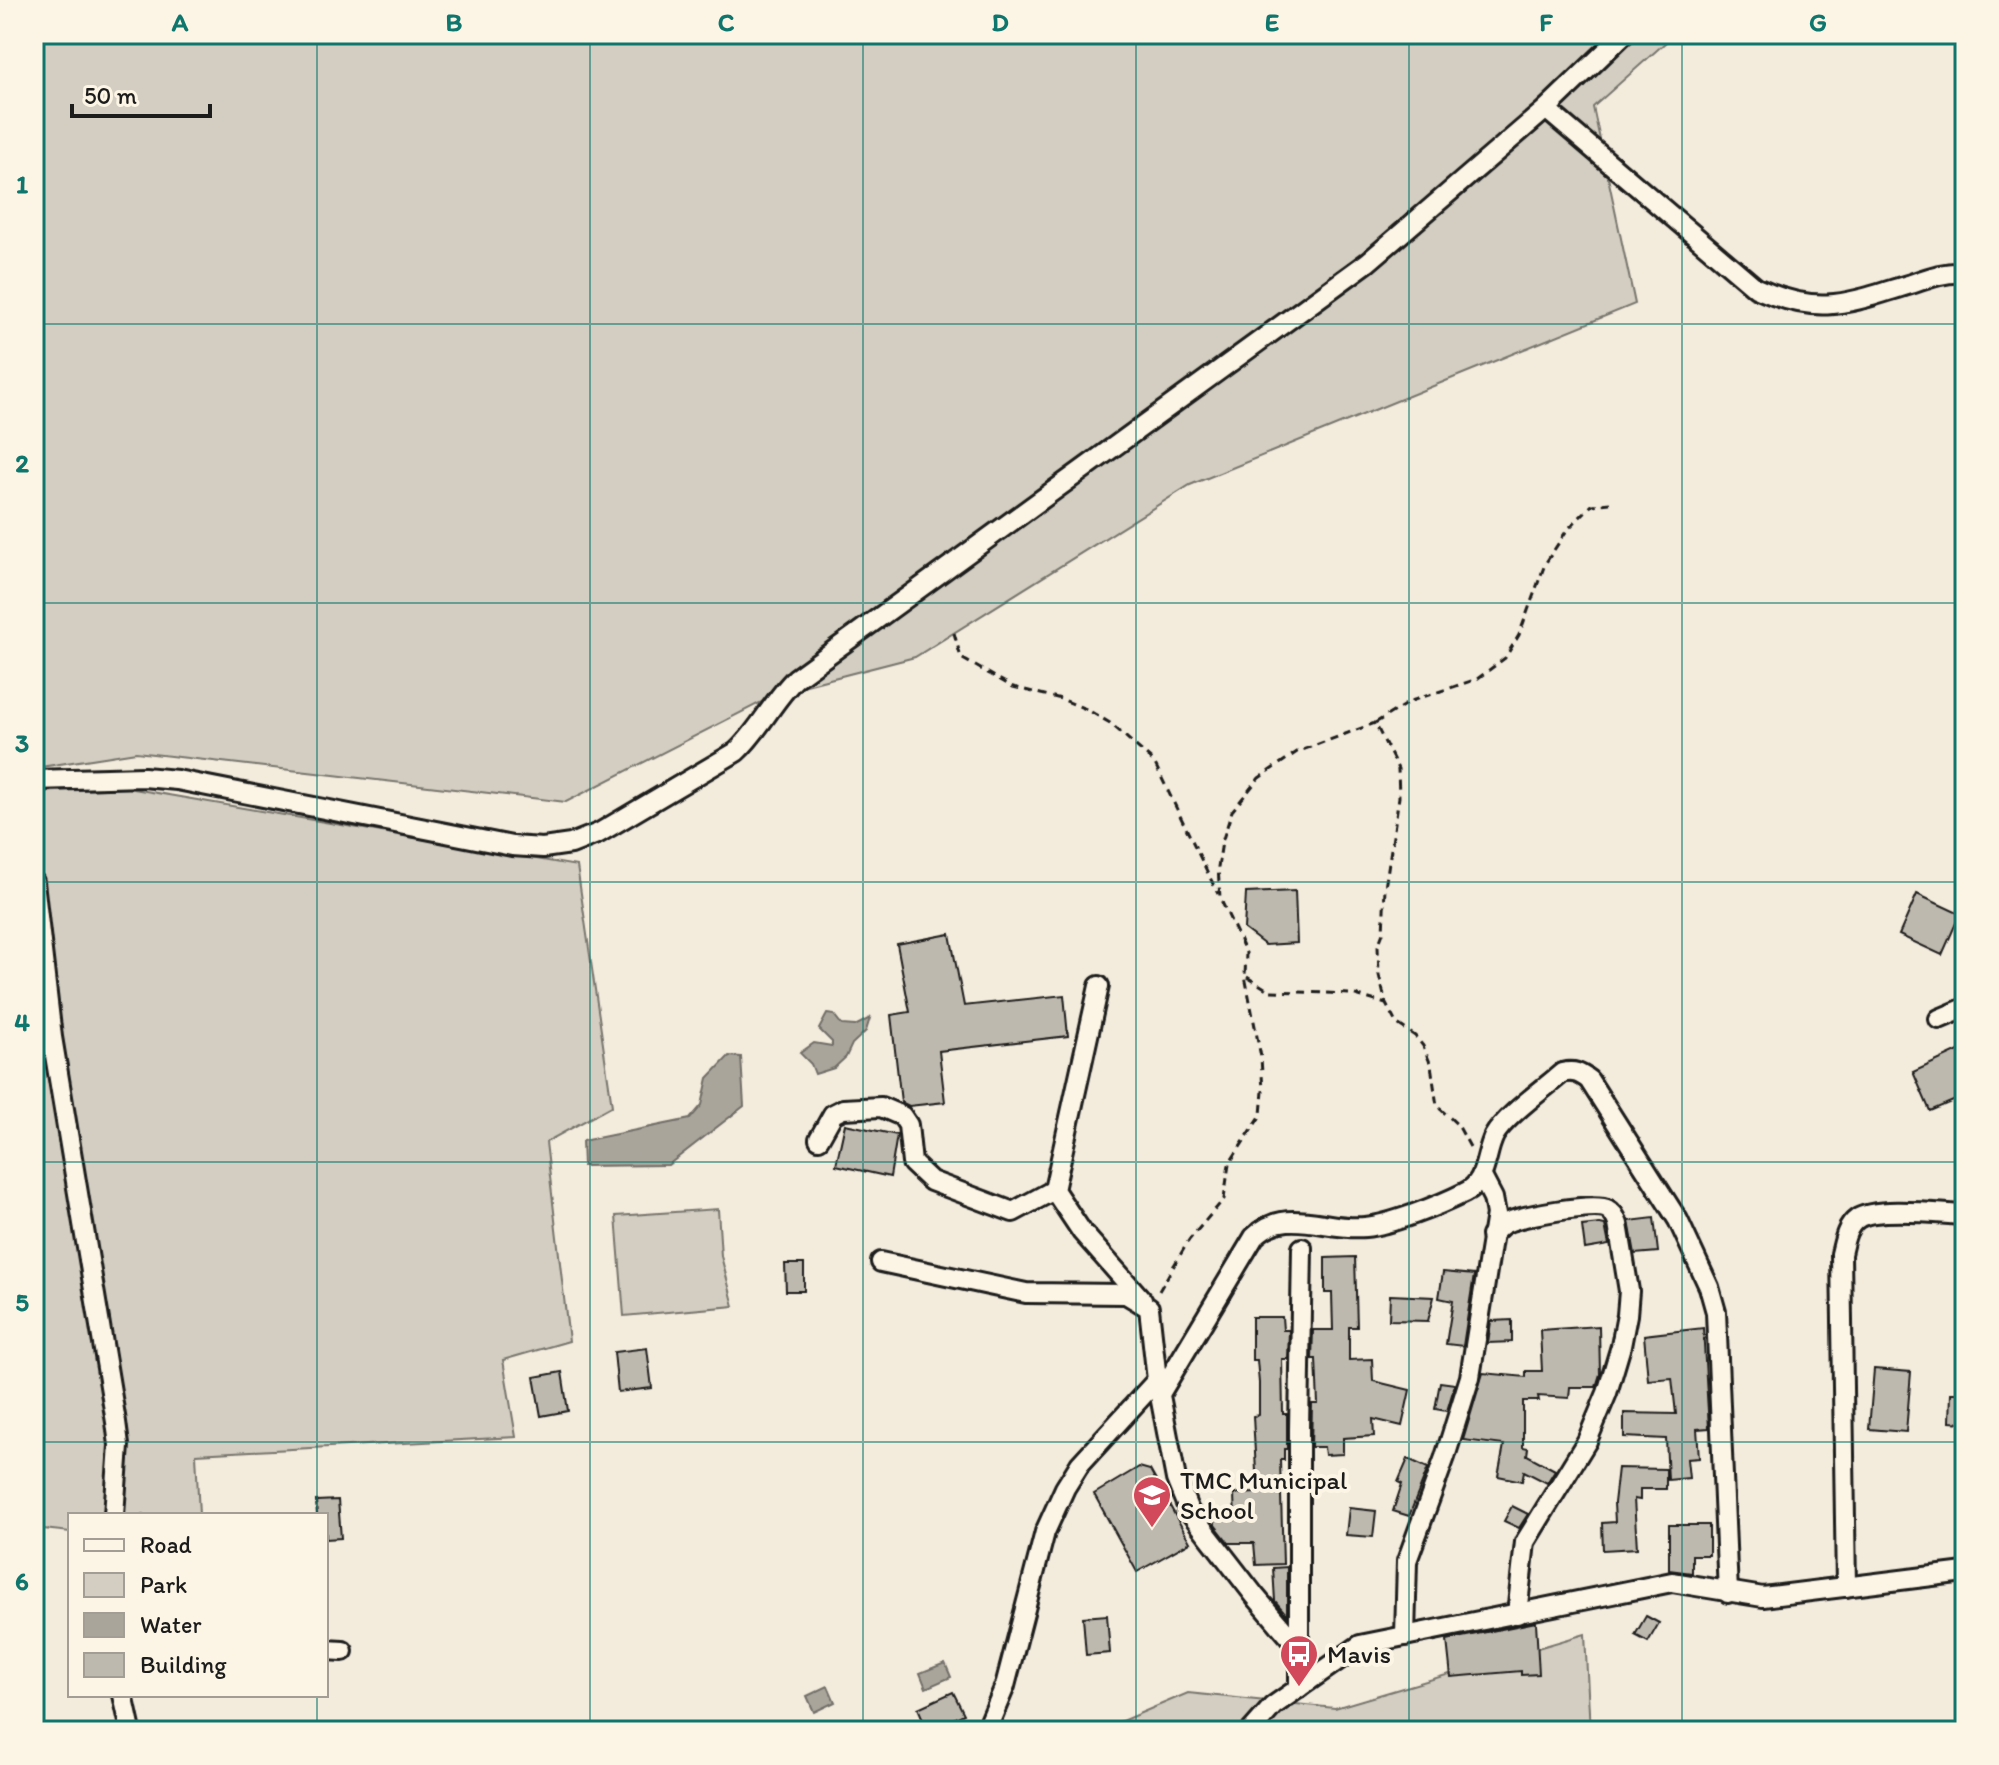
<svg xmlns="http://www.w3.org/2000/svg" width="1999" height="1765" viewBox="0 0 1999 1765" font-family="Itim,sans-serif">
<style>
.green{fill:#d3cec1;stroke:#78756e;stroke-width:2}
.water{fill:#aaa59b;stroke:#716e68;stroke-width:2}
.building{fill:#beb9ae;stroke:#1c1c1c;stroke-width:2}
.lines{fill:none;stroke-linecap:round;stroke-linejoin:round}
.minor-casing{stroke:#1c1c1c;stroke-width:24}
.path{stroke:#1c1c1c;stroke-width:3;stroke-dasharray:8 6;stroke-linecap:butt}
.minor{stroke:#fcf5e5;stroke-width:18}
.grid{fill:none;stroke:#0f766e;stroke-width:2;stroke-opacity:0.55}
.labels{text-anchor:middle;stroke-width:8;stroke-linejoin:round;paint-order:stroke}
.poi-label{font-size:26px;fill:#1c1c1c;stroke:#fcf5e5;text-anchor:start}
.neatline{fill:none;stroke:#0f766e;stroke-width:3}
.grid-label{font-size:26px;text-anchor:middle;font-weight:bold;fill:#0f766e}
</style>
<rect width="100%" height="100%" fill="#f3ecdd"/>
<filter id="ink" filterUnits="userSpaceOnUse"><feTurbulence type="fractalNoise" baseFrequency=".0125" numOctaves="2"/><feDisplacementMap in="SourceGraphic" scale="16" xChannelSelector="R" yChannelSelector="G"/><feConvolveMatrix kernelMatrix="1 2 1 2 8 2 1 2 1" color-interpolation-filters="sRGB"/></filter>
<g filter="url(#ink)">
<!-- green -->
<g class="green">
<path d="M 34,34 L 1675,34 L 1593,107 L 1635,304 L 1190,485 L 915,657 L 783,691 L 566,802 L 136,752 L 34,768 Z"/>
<path d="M 128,788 L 577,866 L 612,1106 L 546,1142 L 569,1341 L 503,1360 L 516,1437 L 196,1454 L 199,1515 L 70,1515 L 70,1532 L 34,1528 L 34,792 Z"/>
<path d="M 718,1209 L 721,1256 L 734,1306 L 624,1316 L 616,1216 Z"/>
<path d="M 1585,1634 L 1590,1731 L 1098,1731 L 1188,1693 L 1335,1708 Z"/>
</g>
<!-- water -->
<g class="water">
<path d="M 827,1014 L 834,1015 L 842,1025 L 855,1026 L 870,1018 L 866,1031 L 852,1044 L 846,1057 L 834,1068 L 815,1074 L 811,1064 L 800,1053 L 814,1043 L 832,1046 L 832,1042 L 819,1029 Z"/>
<path d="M 729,1056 L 741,1057 L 744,1106 L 668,1165 L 583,1166 L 582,1141 L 690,1119 L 702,1105 L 708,1078 Z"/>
<path d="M 945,1663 L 951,1677 L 926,1688 L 920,1673 Z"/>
<path d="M 828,1686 L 835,1702 L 814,1712 L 807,1696 Z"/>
</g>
<!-- building -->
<g class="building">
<path d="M 1295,891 L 1297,943 L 1265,945 L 1244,929 L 1246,893 Z"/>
<path d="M 1917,894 L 1960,914 L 1942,955 L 1899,935 Z"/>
<path d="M 950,934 L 964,1006 L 1064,995 L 1068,1036 L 939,1051 L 945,1102 L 909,1106 L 901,1102 L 891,1015 L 910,1012 L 897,944 Z"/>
<path d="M 1965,1048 L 1965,1096 L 1930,1111 L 1913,1072 Z"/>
<path d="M 845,1124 L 897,1135 L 890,1177 L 836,1165 Z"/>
<path d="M 1654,1218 L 1658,1252 L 1635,1254 L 1629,1221 Z"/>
<path d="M 1600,1224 L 1605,1225 L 1609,1245 L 1585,1249 L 1582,1226 Z"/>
<path d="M 1355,1257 L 1357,1327 L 1349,1327 L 1349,1360 L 1372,1359 L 1373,1381 L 1410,1390 L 1402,1426 L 1373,1419 L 1374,1436 L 1343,1438 L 1343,1454 L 1325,1455 L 1324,1447 L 1311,1447 L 1312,1404 L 1318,1404 L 1316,1359 L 1312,1359 L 1313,1330 L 1333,1330 L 1332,1293 L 1325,1293 L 1325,1258 Z"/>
<path d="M 785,1264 L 804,1264 L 804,1291 L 786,1291 Z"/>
<path d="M 1443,1272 L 1474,1275 L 1463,1346 L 1446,1344 L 1453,1301 L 1439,1298 Z"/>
<path d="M 1390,1295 L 1434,1297 L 1428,1321 L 1389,1320 Z"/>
<path d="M 1252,1317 L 1282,1317 L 1283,1330 L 1289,1330 L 1288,1359 L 1282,1359 L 1283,1414 L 1287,1414 L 1287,1449 L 1284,1449 L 1284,1460 L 1280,1460 L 1283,1564 L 1256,1565 L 1254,1543 L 1229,1543 L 1215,1525 L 1215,1520 L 1235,1520 L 1234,1494 L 1256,1493 L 1257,1490 L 1253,1416 L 1259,1415 L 1259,1383 L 1257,1360 L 1252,1360 Z"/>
<path d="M 1512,1320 L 1512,1342 L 1488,1343 L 1491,1321 Z"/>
<path d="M 1599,1326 L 1600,1374 L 1596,1387 L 1570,1387 L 1569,1398 L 1538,1396 L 1539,1401 L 1523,1401 L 1523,1447 L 1528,1448 L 1527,1455 L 1555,1470 L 1547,1483 L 1524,1471 L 1522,1481 L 1498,1476 L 1504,1445 L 1463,1440 L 1483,1373 L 1526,1377 L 1526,1371 L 1542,1371 L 1540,1330 Z"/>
<path d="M 1703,1328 L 1709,1428 L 1697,1429 L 1699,1458 L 1687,1459 L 1689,1478 L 1668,1480 L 1666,1439 L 1624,1437 L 1624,1413 L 1676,1414 L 1672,1378 L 1648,1380 L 1644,1335 Z"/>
<path d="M 647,1348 L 652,1388 L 618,1392 L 614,1352 Z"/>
<path d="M 1874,1369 L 1911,1372 L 1906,1432 L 1869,1429 Z"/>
<path d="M 562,1372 L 568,1411 L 541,1416 L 534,1377 Z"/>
<path d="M 1440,1382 L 1455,1384 L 1447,1411 L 1435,1409 Z"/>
<path d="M 1951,1393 L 1965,1393 L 1965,1423 L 1950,1422 Z"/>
<path d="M 1408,1459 L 1428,1468 L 1409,1516 L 1393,1511 L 1402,1484 L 1398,1482 Z"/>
<path d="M 1139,1467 L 1150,1470 L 1190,1542 L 1137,1572 L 1094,1494 Z"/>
<path d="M 1618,1468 L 1666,1469 L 1666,1489 L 1640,1489 L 1640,1500 L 1634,1499 L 1637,1548 L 1603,1550 L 1602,1523 L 1615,1522 L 1614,1503 Z"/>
<path d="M 338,1500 L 341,1538 L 326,1539 L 326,1515 L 317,1515 L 316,1501 Z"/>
<path d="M 1512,1506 L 1528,1514 L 1519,1528 L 1504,1521 Z"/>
<path d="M 1349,1508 L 1376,1511 L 1373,1537 L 1346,1535 Z"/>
<path d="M 1669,1525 L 1709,1525 L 1709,1555 L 1692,1555 L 1692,1573 L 1669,1570 Z"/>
<path d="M 1287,1567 L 1287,1615 L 1275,1601 L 1273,1568 Z"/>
<path d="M 1107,1615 L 1110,1653 L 1086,1655 L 1083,1617 Z"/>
<path d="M 1646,1616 L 1659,1623 L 1648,1642 L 1635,1635 Z"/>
<path d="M 1536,1622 L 1539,1674 L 1521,1675 L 1521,1671 L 1451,1677 L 1447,1640 Z"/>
<path d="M 953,1692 L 964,1714 L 928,1731 L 918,1708 Z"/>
</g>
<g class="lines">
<!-- minor casing -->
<g class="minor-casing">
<g id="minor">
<path d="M 1546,109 L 1756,288 C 1820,317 1848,303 1911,284 C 1928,278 1947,271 1965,273"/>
<path d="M 34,780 L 144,777 L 177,780 L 512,846 L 543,848 L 571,844 L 599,833 L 736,752 C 760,730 773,700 796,678 L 1368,262 L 1546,109 L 1624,34"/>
<path d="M 34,882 L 52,1037 L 116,1422 L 119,1445 L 114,1515"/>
<path d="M 1099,986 L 1054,1190 L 1082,1232 L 1142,1300"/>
<path d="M 1939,1019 L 1965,1008"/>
<path d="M 819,1139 L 833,1114 L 843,1109 L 881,1107 L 902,1116 L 908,1125 L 912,1163 L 931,1181 L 1013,1212 L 1054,1190"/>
<path d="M 1491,1236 C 1496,1231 1500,1225 1506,1223 C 1520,1216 1595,1202 1607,1209 C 1613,1212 1616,1218 1618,1224 L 1629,1291 L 1627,1315 L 1621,1346 L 1607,1393 L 1587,1441 L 1525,1542 L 1517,1614"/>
<path d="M 881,1262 L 1026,1293 L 1126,1294 L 1149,1308 L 1157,1380 L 1176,1479 L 1189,1511 L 1255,1596 L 1299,1648"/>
<path d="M 1160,1394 L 1254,1237 C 1285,1205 1326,1231 1365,1227 C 1390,1225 1440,1205 1464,1193 C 1488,1182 1484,1156 1494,1136 C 1504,1117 1545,1088 1562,1073 C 1574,1070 1580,1073 1589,1080 L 1678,1220 L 1709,1287 L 1716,1312 L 1728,1593"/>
<path d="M 1846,1587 L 1841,1254 C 1844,1242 1846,1227 1857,1219 C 1874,1206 1942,1214 1965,1215"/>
<path d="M 1405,1636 L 1407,1561 L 1445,1457 L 1470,1377 L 1496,1214 L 1493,1198 L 1482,1177"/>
<path d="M 326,1650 L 343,1651"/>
<path d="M 1299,1688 L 1299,1429 L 1302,1248"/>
<path d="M 123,1695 L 131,1731"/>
<path d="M 986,1731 L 1005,1686 L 1045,1532 L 1065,1488 L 1080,1464 L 1157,1380"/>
<path d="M 1251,1731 L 1273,1706 L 1360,1645 L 1672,1582 L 1763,1597 L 1965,1572"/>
</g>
</g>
<!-- path -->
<g class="path">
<path d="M 954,633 L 961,658 L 1013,687 L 1061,699 L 1086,709 L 1110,723 L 1154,762 L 1218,894"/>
<path d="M 1247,977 L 1270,991 L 1352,994 L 1386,1004"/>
<path d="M 1470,1147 L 1458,1125 L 1437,1106 L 1431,1065 L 1423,1046 L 1415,1036 L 1396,1023 L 1386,1004 L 1379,975 L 1378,946 L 1383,933 L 1385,888 L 1399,797 L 1398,769 L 1375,723 L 1411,701 L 1477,679 L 1505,658 L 1519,635 L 1545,564 L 1567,530 L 1592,505 L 1610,503"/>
<path d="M 1159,1291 L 1189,1240 L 1224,1199 L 1229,1164 L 1261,1115 L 1263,1091 L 1261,1057 L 1245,976 L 1246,953 L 1220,898 L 1218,867 L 1222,842 L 1232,811 L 1259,778 L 1297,752 L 1375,723"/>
</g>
<!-- minor -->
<use href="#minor" class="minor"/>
</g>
</g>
<!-- grid -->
<path class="grid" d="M 317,34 L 317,1515M 590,34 L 590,1731M 863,34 L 863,1731M 1136,34 L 1136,1731M 1409,34 L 1409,1731M 1682,34 L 1682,1731M 34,324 L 1965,324M 34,603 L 1965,603M 34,882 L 1965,882M 34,1162 L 1965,1162M 34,1442 L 1965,1442M 317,1695 L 317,1731"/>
<!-- icons -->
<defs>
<g id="school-pin" transform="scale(2)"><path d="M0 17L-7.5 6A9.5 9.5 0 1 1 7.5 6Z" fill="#d1495b" stroke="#fcf5e5"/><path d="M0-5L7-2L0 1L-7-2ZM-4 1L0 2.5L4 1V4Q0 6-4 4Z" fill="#fff"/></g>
<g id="bus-pin" transform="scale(2)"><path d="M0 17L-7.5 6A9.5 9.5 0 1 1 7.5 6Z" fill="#d1495b" stroke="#fcf5e5"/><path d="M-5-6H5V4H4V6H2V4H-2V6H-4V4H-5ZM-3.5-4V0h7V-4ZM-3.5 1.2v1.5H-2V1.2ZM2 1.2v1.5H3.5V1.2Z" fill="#fff"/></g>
</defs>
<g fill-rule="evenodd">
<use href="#school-pin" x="1152" y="1495"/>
<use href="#bus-pin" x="1299" y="1654"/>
</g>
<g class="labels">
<!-- poi labels -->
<g class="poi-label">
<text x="1180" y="1489">TMC Municipal<tspan x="1180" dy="30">School</tspan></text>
<text x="1327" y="1663">Mavis</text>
</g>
</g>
<!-- margin -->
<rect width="1999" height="1765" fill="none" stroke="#fcf5e5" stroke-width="88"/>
<!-- legend -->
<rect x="68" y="1513" width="260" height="184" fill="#fcf5e5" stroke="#a29e95" stroke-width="2"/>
<rect x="84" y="1539" width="40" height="12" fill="#fcf5e5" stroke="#a29e95" stroke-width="2"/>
<text x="140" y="1553" font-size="24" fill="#1c1c1c">Road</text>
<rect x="84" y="1573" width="40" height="24" fill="#d3cec1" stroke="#a29e95" stroke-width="2"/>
<text x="140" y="1593" font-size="24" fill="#1c1c1c">Park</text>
<rect x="84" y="1613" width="40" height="24" fill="#aaa59b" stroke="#a29e95" stroke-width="2"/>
<text x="140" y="1633" font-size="24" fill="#1c1c1c">Water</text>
<rect x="84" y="1653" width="40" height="24" fill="#beb9ae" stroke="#a29e95" stroke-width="2"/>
<text x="140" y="1673" font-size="24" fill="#1c1c1c">Building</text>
<!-- scale -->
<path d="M72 104v12h138v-12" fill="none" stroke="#1c1c1c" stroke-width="4"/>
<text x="84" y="104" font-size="24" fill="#1c1c1c" stroke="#fcf5e5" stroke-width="6" paint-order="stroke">50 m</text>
<rect x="44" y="44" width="1911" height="1677" class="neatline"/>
<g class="grid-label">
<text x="180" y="31">A</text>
<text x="454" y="31">B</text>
<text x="726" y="31">C</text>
<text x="1000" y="31">D</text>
<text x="1272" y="31">E</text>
<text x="1546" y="31">F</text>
<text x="1818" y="31">G</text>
<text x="22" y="193">1</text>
<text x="22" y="472">2</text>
<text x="22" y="752">3</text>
<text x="22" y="1031">4</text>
<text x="22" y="1311">5</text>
<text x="22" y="1590">6</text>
</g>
</svg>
